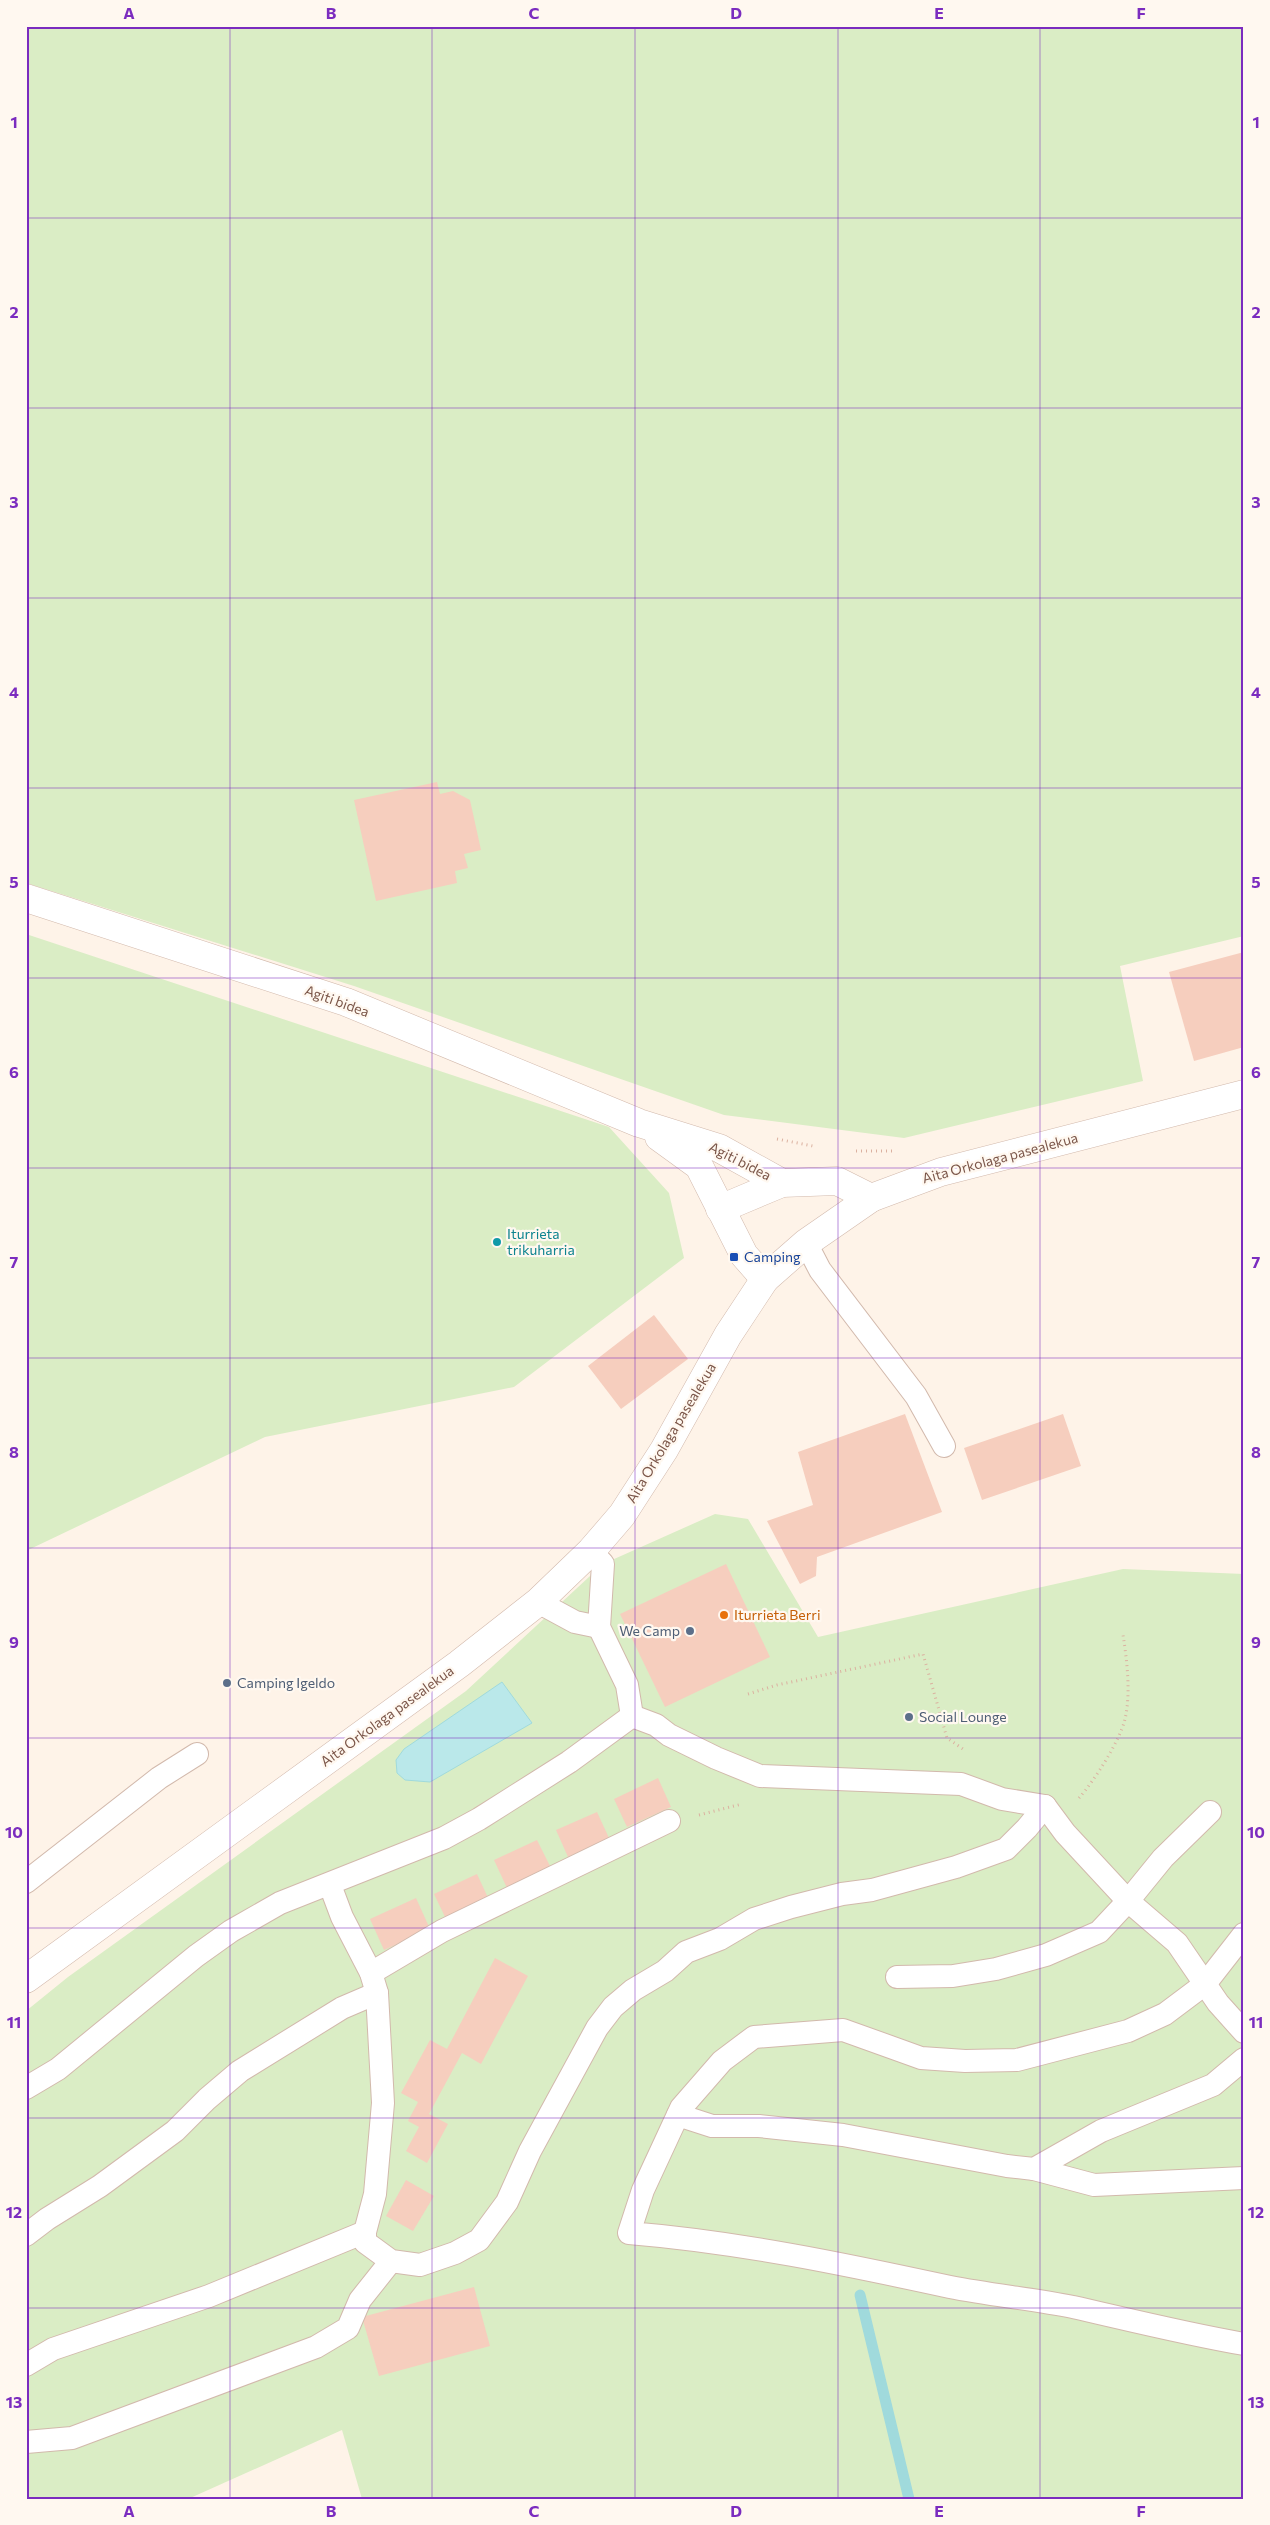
<svg xmlns="http://www.w3.org/2000/svg" width="1270" height="2525" viewBox="0 0 1270 2525" font-family="Commissioner,sans-serif">
<style>
.green{fill:#daedc5}
.water{fill:#bae8ea;stroke:#a0dadc}
.lines{fill:none;stroke-linecap:round;stroke-linejoin:round}
.stream{stroke:#a0dadc;stroke-width:11}
.building{fill:#f6cebe}
.lane-casing{stroke:#d2b9ac;stroke-width:24}
.street-casing{stroke:#d2b9ac;stroke-width:29}
.path{stroke:#dbb1a0;stroke-width:3;stroke-dasharray:1 4;stroke-linecap:butt}
.lane{stroke:#fff;stroke-width:22}
.street{stroke:#fff;stroke-width:28}
.grid{fill:none;stroke:#7b2cbf;stroke-width:1;stroke-opacity:0.55}
.culture-dot{fill:#0f9aa8;stroke:#fff8f0;stroke-width:2}
.transit-dot{fill:#1a4fb4;stroke:#fff8f0;stroke-width:2}
.food-dot{fill:#e8710a;stroke:#fff8f0;stroke-width:2}
.service-dot{fill:#5c6f8a;stroke:#fff8f0;stroke-width:2}
.labels{text-anchor:middle;stroke-width:4.5;stroke-linejoin:round;paint-order:stroke}
.street-label{font-size:14px;fill:#7b5649;stroke:#fff8f0}
.culture-label{font-size:14px;fill:#0d838f;stroke:#fff8f0;text-anchor:start}
.transit-label{font-size:14px;fill:#164399;stroke:#fff8f0;text-anchor:start}
.food-label{font-size:14px;fill:#c56008;stroke:#fff8f0;text-anchor:start}
.service-label{font-size:14px;fill:#4e5e75;stroke:#fff8f0;text-anchor:start}
.neatline{fill:none;stroke:#7b2cbf;stroke-width:2}
.grid-label{font-size:16px;text-anchor:middle;font-weight:bold;fill:#7b2cbf}
</style>
<rect width="100%" height="100%" fill="#fef3e8"/>
<!-- green -->
<g class="green">
<path d="M 26,26 L 1244,26 L 1244,936 L 1120,966 L 1143,1081 L 904,1138 L 724,1115 L 354,986 L 26,883 Z"/>
<path d="M 26,934 L 609,1127 L 669,1193 L 684,1258 L 514,1387 L 265,1437 L 26,1551 Z"/>
<path d="M 715,1514 L 748,1519 L 818,1637 L 1123,1569 L 1244,1574 L 1244,2499 L 362,2499 L 342,2430 L 188,2499 L 26,2499 L 26,2011 L 68,1977 L 466,1691 L 603,1564 Z"/>
</g>
<!-- water -->
<path class="water" d="M 502,1682 L 532,1723 L 430,1782 L 405,1780 L 397,1773 L 396,1760 L 404,1749 Z"/>
<g class="lines">
<!-- stream -->
<path class="stream" d="M 860,2295 L 909,2499"/>
</g>
<!-- building -->
<g class="building">
<path d="M 437,782 L 440,794 L 453,791 L 470,800 L 481,850 L 464,854 L 468,868 L 455,871 L 457,883 L 376,901 L 354,800 Z"/>
<path d="M 1244,952 L 1244,1047 L 1194,1061 L 1169,972 Z"/>
<path d="M 654,1315 L 688,1359 L 621,1409 L 588,1366 Z"/>
<path d="M 905,1414 L 942,1512 L 817,1557 L 816,1576 L 800,1584 L 767,1521 L 813,1505 L 798,1452 Z"/>
<path d="M 1063,1414 L 1081,1466 L 982,1500 L 964,1448 Z"/>
<path d="M 726,1564 L 770,1657 L 665,1707 L 620,1614 Z"/>
<path d="M 658,1778 L 671,1807 L 627,1827 L 614,1799 Z"/>
<path d="M 597,1812 L 609,1838 L 568,1857 L 556,1830 Z"/>
<path d="M 537,1840 L 551,1868 L 507,1888 L 494,1860 Z"/>
<path d="M 477,1874 L 490,1902 L 447,1921 L 434,1894 Z"/>
<path d="M 416,1898 L 430,1929 L 384,1950 L 370,1919 Z"/>
<path d="M 495,1958 L 528,1976 L 481,2064 L 462,2053 L 429,2114 L 448,2124 L 427,2163 L 406,2151 L 419,2127 L 408,2121 L 418,2102 L 401,2093 L 430,2040 L 447,2049 Z"/>
<path d="M 406,2180 L 434,2196 L 413,2231 L 386,2216 Z"/>
<path d="M 474,2287 L 490,2346 L 379,2376 L 362,2317 Z"/>
</g>
<g class="lines">
<!-- lane casing -->
<g class="lane-casing">
<g id="lane">
<path d="M 806,1243 L 820,1270 L 916,1396 L 944,1446"/>
<path d="M 538,1602 L 575,1622 L 599,1627"/>
<path d="M 632,1716 L 656,1725 L 669,1735 L 716,1758 L 760,1776 L 961,1784 L 1002,1799 L 1045,1806 L 1065,1833 L 1128,1901 L 1177,1943 L 1218,2003 L 1244,2032"/>
<path d="M 26,1882 L 159,1778 L 197,1754"/>
<path d="M 330,1885 L 342,1917 L 371,1973 L 377,1993 L 383,2103 L 375,2194 L 365,2232 L 365,2242 L 391,2261 L 420,2265 L 455,2253 L 479,2240 L 507,2202 L 530,2151 L 597,2028 L 613,2007 L 633,1990 L 665,1971 L 686,1952 L 720,1939 L 754,1919 L 791,1907 L 842,1894 L 872,1890 L 956,1867 L 1006,1849 L 1027,1828 L 1045,1806"/>
<path d="M 1244,1934 L 1205,1984 L 1165,2014 L 1128,2031 L 1017,2060 L 965,2061 L 921,2058 L 843,2030 L 754,2037 L 722,2061 L 681,2108 L 643,2190 L 629,2233 C 738,2242 844,2264 950,2287 C 991,2295 1033,2299 1073,2307 C 1130,2320 1186,2334 1244,2344"/>
<path d="M 371,1973 L 442,1931 L 669,1821"/>
<path d="M 897,1977 L 953,1976 L 996,1969 L 1046,1955 L 1099,1932 L 1128,1901 L 1163,1858 L 1210,1812"/>
<path d="M 26,2088 L 58,2069 L 196,1956 L 231,1931 L 280,1903 L 444,1838 L 479,1819 L 569,1762 L 632,1716 L 627,1685 L 599,1627 L 603,1564 L 591,1551"/>
<path d="M 678,2115 L 712,2126 L 759,2126 L 843,2135 L 1007,2166 L 1034,2169 L 1101,2131 L 1213,2085 L 1244,2059"/>
<path d="M 1034,2169 L 1094,2185 L 1244,2178"/>
<path d="M 26,2235 L 47,2219 L 100,2186 L 175,2131 L 207,2099 L 240,2071 L 342,2008 L 377,1993"/>
<path d="M 26,2365 L 53,2349 L 209,2296 L 365,2232"/>
<path d="M 26,2442 L 72,2438 L 316,2347 L 348,2328 L 360,2300 L 391,2261"/>
</g>
</g>
<!-- street casing -->
<g class="street-casing">
<g id="street">
<path d="M 26,898 L 346,1002 L 639,1123 L 719,1148 L 782,1183"/>
<path d="M 659,1137 L 699,1166 L 744,1255 L 765,1279"/>
<path d="M 720,1209 L 782,1183 L 837,1181 L 871,1198"/>
<path d="M 26,1979 L 459,1664 L 538,1602 L 591,1551 L 622,1515 L 664,1450 L 728,1335 L 765,1279 L 806,1243 L 871,1198 L 941,1172 L 1244,1094"/>
</g>
</g>
<!-- path -->
<g class="path">
<path d="M 777,1139 L 813,1146"/>
<path d="M 856,1151 L 895,1151"/>
<path d="M 748,1694 L 777,1685 L 923,1654 L 947,1738 L 966,1751"/>
<path d="M 1079,1798 C 1094,1781 1120,1741 1125,1719 C 1131,1694 1127,1660 1123,1635"/>
<path d="M 699,1815 L 742,1804"/>
</g>
<!-- lane -->
<use href="#lane" class="lane"/>
<!-- street -->
<use href="#street" class="street"/>
</g>
<!-- grid -->
<path class="grid" d="M 230,26 L 230,2499M 432,26 L 432,2499M 635,26 L 635,2499M 838,26 L 838,2499M 1040,26 L 1040,2499M 26,218 L 1244,218M 26,408 L 1244,408M 26,598 L 1244,598M 26,788 L 1244,788M 26,978 L 1244,978M 26,1168 L 1244,1168M 26,1358 L 1244,1358M 26,1548 L 1244,1548M 26,1738 L 1244,1738M 26,1928 L 1244,1928M 26,2118 L 1244,2118M 26,2308 L 1244,2308"/>
<!-- markers -->
<circle class="culture-dot" cx="497" cy="1242" r="5"/>
<rect class="transit-dot" x="729" y="1252" width="10" height="10" rx="2.5"/>
<circle class="food-dot" cx="724" cy="1615" r="5"/>
<g class="service-dot">
<circle cx="690" cy="1631" r="5"/>
<circle cx="227" cy="1683" r="5"/>
<circle cx="909" cy="1717" r="5"/>
</g>
<g class="labels">
<!-- street labels -->
<g class="street-label">
<text transform="translate(337 1001) rotate(20)" y="5">Agiti bidea</text>
<text transform="translate(1000 1158) rotate(-15)" y="5">Aita Orkolaga pasealekua</text>
<text transform="translate(740 1161) rotate(27)" y="5">Agiti bidea</text>
<text transform="translate(671 1433) rotate(-59)" y="5">Aita Orkolaga pasealekua</text>
<text transform="translate(387 1716) rotate(-36)" y="5">Aita Orkolaga pasealekua</text>
</g>
<!-- culture labels -->
<g class="culture-label">
<text x="507" y="1239">Iturrieta<tspan x="507" dy="16">trikuharria</tspan></text>
</g>
<!-- transit labels -->
<g class="transit-label">
<text x="744" y="1262">Camping</text>
</g>
<!-- food labels -->
<g class="food-label">
<text x="734" y="1620">Iturrieta Berri</text>
</g>
<!-- service labels -->
<g class="service-label">
<text x="680" y="1636" text-anchor="end">We Camp</text>
<text x="237" y="1688">Camping Igeldo</text>
<text x="919" y="1722">Social Lounge</text>
</g>
</g>
<!-- border -->
<rect width="1270" height="2525" fill="none" stroke="#fff8f0" stroke-width="55"/>
<rect x="28" y="28" width="1214" height="2470" class="neatline"/>
<g class="grid-label">
<text x="129" y="19">A</text>
<text x="331" y="19">B</text>
<text x="534" y="19">C</text>
<text x="736" y="19">D</text>
<text x="939" y="19">E</text>
<text x="1141" y="19">F</text>
<text x="14" y="128">1</text>
<text x="1256" y="128">1</text>
<text x="14" y="318">2</text>
<text x="1256" y="318">2</text>
<text x="14" y="508">3</text>
<text x="1256" y="508">3</text>
<text x="14" y="698">4</text>
<text x="1256" y="698">4</text>
<text x="14" y="888">5</text>
<text x="1256" y="888">5</text>
<text x="14" y="1078">6</text>
<text x="1256" y="1078">6</text>
<text x="14" y="1268">7</text>
<text x="1256" y="1268">7</text>
<text x="14" y="1458">8</text>
<text x="1256" y="1458">8</text>
<text x="14" y="1648">9</text>
<text x="1256" y="1648">9</text>
<text x="14" y="1838">10</text>
<text x="1256" y="1838">10</text>
<text x="14" y="2028">11</text>
<text x="1256" y="2028">11</text>
<text x="14" y="2218">12</text>
<text x="1256" y="2218">12</text>
<text x="14" y="2408">13</text>
<text x="1256" y="2408">13</text>
<text x="129" y="2517">A</text>
<text x="331" y="2517">B</text>
<text x="534" y="2517">C</text>
<text x="736" y="2517">D</text>
<text x="939" y="2517">E</text>
<text x="1141" y="2517">F</text>
</g>
</svg>
